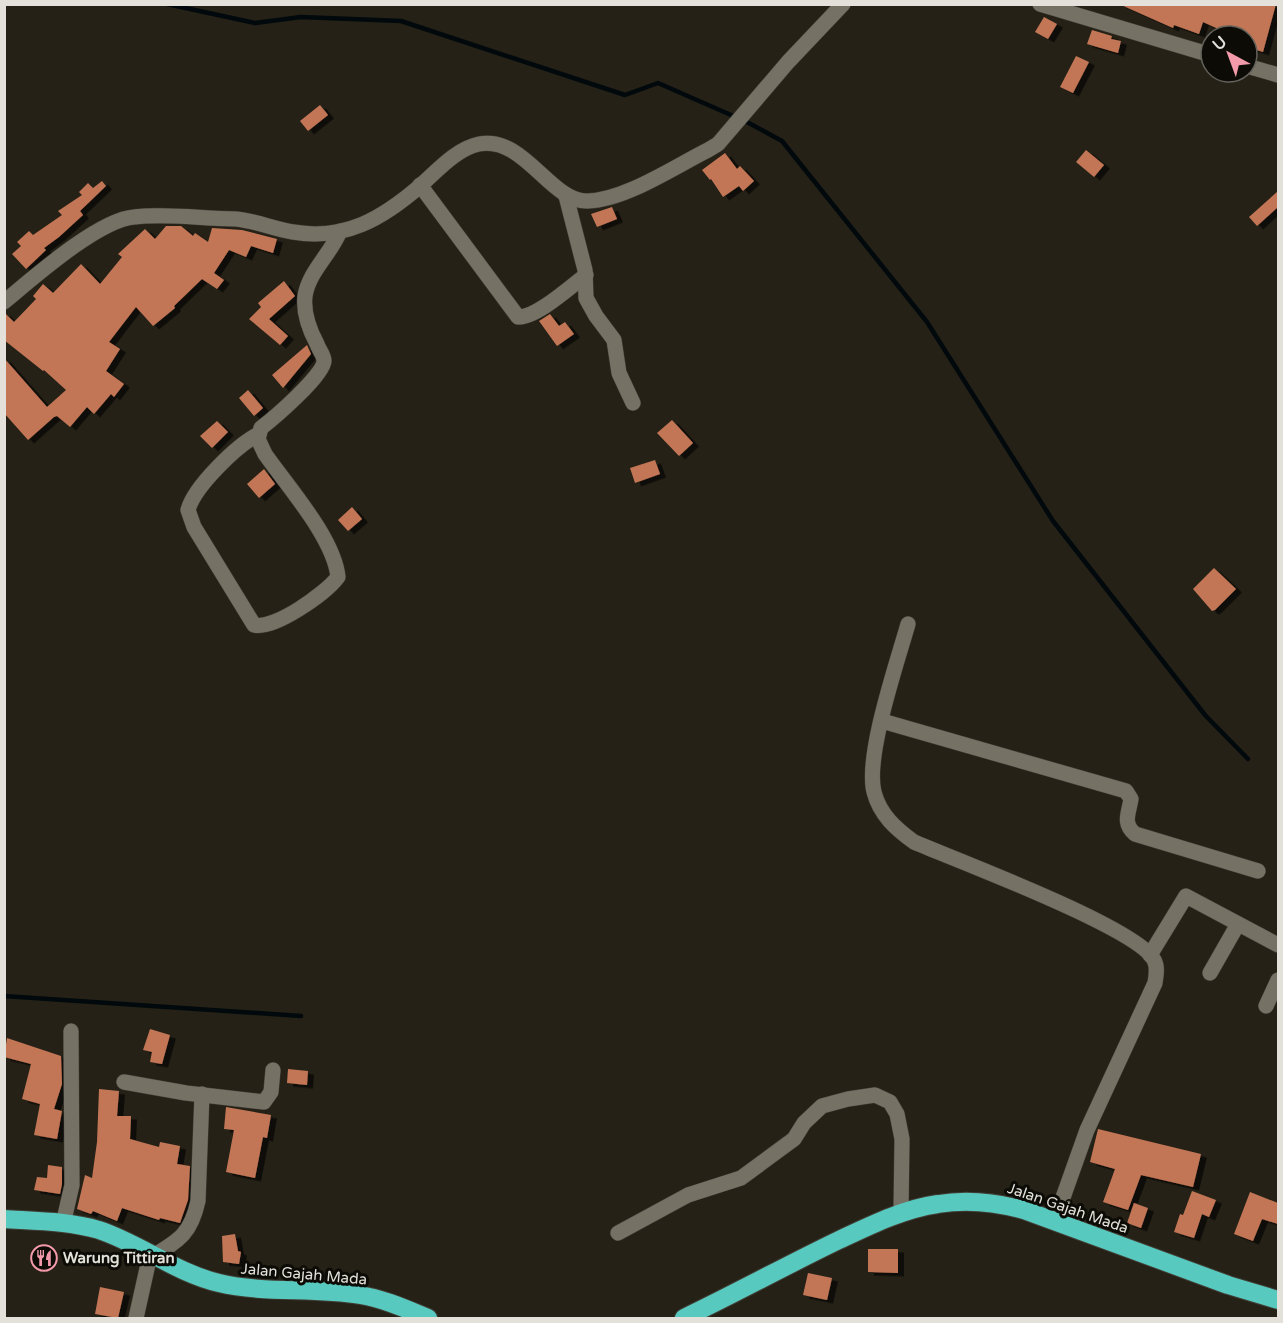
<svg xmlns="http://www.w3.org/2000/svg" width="1283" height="1323" viewBox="0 0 1283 1323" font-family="'Varela Round',sans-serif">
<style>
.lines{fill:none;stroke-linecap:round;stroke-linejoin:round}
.stream{stroke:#01090d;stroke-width:4.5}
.building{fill:#c27656;filter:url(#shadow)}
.minor-casing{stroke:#413e36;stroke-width:16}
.highway-casing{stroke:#413e36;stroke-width:20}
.minor{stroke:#757164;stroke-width:15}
.highway{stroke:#58c9be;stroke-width:18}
.labels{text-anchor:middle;stroke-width:6;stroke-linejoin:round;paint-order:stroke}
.street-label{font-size:15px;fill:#e3e1d9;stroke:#0c0b06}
.poi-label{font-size:15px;font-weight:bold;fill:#e3e1d9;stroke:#0c0b06;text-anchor:start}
</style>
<defs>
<filter id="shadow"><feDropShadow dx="6" dy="3.5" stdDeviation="0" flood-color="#0009"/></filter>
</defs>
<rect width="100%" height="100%" fill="#252116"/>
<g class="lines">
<!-- stream -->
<g class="stream">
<path d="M 167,4 L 255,23 L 301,17 L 401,21 L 625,95 L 658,83 L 747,122 L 782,141 L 927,322 L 1053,521 L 1205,715 L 1248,759"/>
<path d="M 4,996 L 301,1016"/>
</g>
</g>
<!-- building -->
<g class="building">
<path d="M 1119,4 L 1276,4 L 1263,52 L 1247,47 L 1247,36 L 1234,36 L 1203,22 L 1199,34 L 1174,25 L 1173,28 Z"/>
<path d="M 1044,17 L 1057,24 L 1048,39 L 1035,32 Z"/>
<path d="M 1092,30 L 1112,36 L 1111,39 L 1121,41 L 1118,53 L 1087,44 Z"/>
<path d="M 1076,56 L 1089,62 L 1073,93 L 1060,87 Z"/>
<path d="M 320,105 L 328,115 L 308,131 L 300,121 Z"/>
<path d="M 1086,150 L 1104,165 L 1094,177 L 1076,162 Z"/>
<path d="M 725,153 L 737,169 L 740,166 L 754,181 L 743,191 L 739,186 L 723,197 L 711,179 L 710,180 L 702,170 Z"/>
<path d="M 102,181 L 106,186 L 80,211 L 83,215 L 59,237 L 44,248 L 46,250 L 26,269 L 12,254 L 21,246 L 17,242 L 29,231 L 33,235 L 62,215 L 58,211 L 82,195 L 79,192 L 88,183 L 93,188 Z"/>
<path d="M 1278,191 L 1278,207 L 1257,226 L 1249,217 Z"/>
<path d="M 612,207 L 617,219 L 597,227 L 591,214 Z"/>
<path d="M 166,226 L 181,226 L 193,236 L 195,233 L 208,242 L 212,228 L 242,230 L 277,239 L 273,253 L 251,246 L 246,257 L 229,250 L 214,273 L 224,280 L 217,289 L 202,279 L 174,306 L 175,308 L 153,326 L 136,307 L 109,342 L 120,349 L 106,371 L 124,384 L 114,397 L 111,394 L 94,414 L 87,407 L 70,427 L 57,416 L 54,417 L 28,440 L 4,413 L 4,358 L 47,407 L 66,390 L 44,370 L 43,371 L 4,340 L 4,312 L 14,322 L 36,299 L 33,296 L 43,284 L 53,293 L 81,264 L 100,284 L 122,257 L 118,254 L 145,229 L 155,239 Z"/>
<path d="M 284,281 L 295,296 L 269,319 L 288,336 L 280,345 L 249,319 L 261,307 L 258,303 Z"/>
<path d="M 550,314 L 559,326 L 565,322 L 574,334 L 557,346 L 539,321 Z"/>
<path d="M 307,345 L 311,354 L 283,388 L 272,375 Z"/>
<path d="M 248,390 L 263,408 L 254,416 L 239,398 Z"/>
<path d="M 672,420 L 693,443 L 679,456 L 657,433 Z"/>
<path d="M 217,421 L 228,432 L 212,448 L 200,436 Z"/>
<path d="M 655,460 L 660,474 L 635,483 L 630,468 Z"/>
<path d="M 264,469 L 275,484 L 259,498 L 247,484 Z"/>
<path d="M 352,507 L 362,519 L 348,531 L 338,520 Z"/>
<path d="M 1214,568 L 1236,589 L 1215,610 L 1212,611 L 1193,589 Z"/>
<path d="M 150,1029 L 170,1035 L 162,1064 L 150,1062 L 152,1052 L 143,1050 Z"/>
<path d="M 7,1038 L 61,1056 L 62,1084 L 54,1109 L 62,1111 L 57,1139 L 34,1135 L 40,1104 L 22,1099 L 31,1064 L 4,1057 Z"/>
<path d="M 288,1069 L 308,1071 L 307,1085 L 287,1083 Z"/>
<path d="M 99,1089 L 119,1091 L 117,1116 L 131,1116 L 130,1139 L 159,1147 L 160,1142 L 180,1146 L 177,1164 L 190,1166 L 188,1200 L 180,1223 L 160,1218 L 159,1220 L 122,1208 L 117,1221 L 93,1211 L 91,1214 L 77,1209 L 85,1175 L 92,1178 L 97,1142 Z"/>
<path d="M 226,1107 L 271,1115 L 267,1138 L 263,1137 L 255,1178 L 226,1172 L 234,1130 L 224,1129 Z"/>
<path d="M 1098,1129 L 1201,1154 L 1193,1187 L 1141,1175 L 1128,1210 L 1103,1202 L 1115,1169 L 1090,1162 Z"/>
<path d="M 48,1165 L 62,1167 L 62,1184 L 60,1194 L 34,1190 L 37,1177 L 47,1178 Z"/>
<path d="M 1192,1191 L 1216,1200 L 1209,1217 L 1202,1214 L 1194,1238 L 1174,1232 L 1180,1214 L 1183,1215 Z"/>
<path d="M 1250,1192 L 1278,1203 L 1278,1224 L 1262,1219 L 1253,1241 L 1234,1234 Z"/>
<path d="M 1134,1203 L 1148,1208 L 1141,1228 L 1127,1223 Z"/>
<path d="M 235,1234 L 238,1251 L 241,1252 L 239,1264 L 223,1262 L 222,1236 Z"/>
<path d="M 868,1249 L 898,1249 L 898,1273 L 868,1272 Z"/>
<path d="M 808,1273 L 832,1278 L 827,1300 L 803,1295 Z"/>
<path d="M 100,1287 L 124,1292 L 118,1318 L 95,1314 Z"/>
</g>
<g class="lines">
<!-- minor casing -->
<g class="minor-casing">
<g id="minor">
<path d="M 1040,4 L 1211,55"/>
<path d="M 1247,66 L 1278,75"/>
<path d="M 420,185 L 518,317 C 536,318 570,287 586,275"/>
<path d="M 566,196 L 585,270 L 586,298 L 596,316 L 614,340 L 619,373 L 633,403"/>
<path d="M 4,302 C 33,278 98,220 134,217 C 168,213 202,219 236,219 C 256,221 274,229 293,232 C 345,241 383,218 420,186 C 438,170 456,149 479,144 C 524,135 551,203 588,201 C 625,200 674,167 708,150 L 718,144 L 788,62 L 843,4"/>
<path d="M 259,434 C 237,445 194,487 188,510 L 194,527 L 254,625 C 274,630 325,594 338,577 C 334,538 288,487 265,454 L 258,439 L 261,428 C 274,418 324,375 324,361 C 324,355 319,350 317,344 C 309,329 303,313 305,296 C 309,271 331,254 340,231"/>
<path d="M 908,624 C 897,663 865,756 874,792 C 880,815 896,829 914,842 C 956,860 1138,928 1154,960 C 1158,967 1156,976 1155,983 L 1087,1130 L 1055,1220"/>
<path d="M 882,721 L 1126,791 L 1131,799 C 1129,813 1122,823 1135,834 L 1258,871"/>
<path d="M 1150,955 L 1186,896 L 1278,945"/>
<path d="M 1210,973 L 1238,924"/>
<path d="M 1266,1006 L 1278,980"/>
<path d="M 124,1082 L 186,1093 L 264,1102 L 271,1092 L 273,1070"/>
<path d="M 63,1224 L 72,1185 L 71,1031"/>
<path d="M 618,1233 L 688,1195 L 741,1178 L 794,1139 L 804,1123 L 822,1106 L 848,1099 L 875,1095 L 890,1102 L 897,1114 L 902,1139 L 901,1213"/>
<path d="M 153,1256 C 180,1240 191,1233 198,1201 L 202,1094"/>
<path d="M 136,1318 L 150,1255"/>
</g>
</g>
<!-- highway casing -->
<g class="highway-casing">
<g id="highway">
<path d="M 4,1219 C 36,1221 69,1221 99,1230 C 141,1244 176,1273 219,1283 C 265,1294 313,1287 360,1295 C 384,1299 406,1309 428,1318"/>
<path d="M 684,1318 C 736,1293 787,1265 839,1240 C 871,1225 903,1209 938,1204 C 967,1199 995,1202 1024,1210 L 1228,1285 L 1278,1300"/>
</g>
</g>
<!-- minor -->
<use href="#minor" class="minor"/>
<!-- highway -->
<use href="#highway" class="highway"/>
</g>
<!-- icons -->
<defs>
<g id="restaurant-ring" transform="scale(1.35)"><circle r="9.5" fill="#0c0b06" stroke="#f39aaa" stroke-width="1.5"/><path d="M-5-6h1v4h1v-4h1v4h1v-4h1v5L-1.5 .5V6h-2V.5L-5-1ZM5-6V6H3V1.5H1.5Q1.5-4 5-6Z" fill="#f39aaa"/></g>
</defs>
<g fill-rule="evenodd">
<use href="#restaurant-ring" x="44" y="1258"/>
</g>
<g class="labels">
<!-- street labels -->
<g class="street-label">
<text transform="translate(1068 1208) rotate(19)" y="5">Jalan Gajah Mada</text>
<text transform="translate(304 1274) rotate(5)" y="5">Jalan Gajah Mada</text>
</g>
<!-- poi labels -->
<g class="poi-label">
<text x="63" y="1263">Warung Tittiran</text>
</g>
</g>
<!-- border -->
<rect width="1283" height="1323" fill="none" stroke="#e3e1d9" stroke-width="12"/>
<!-- north arrow -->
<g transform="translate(1229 54) rotate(319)"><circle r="28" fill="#0c0b06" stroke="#62615a" stroke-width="1.5"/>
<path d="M0-4.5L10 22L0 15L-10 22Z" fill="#f39aaa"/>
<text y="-9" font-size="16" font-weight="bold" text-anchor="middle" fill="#e3e1d9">U</text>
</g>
</svg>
